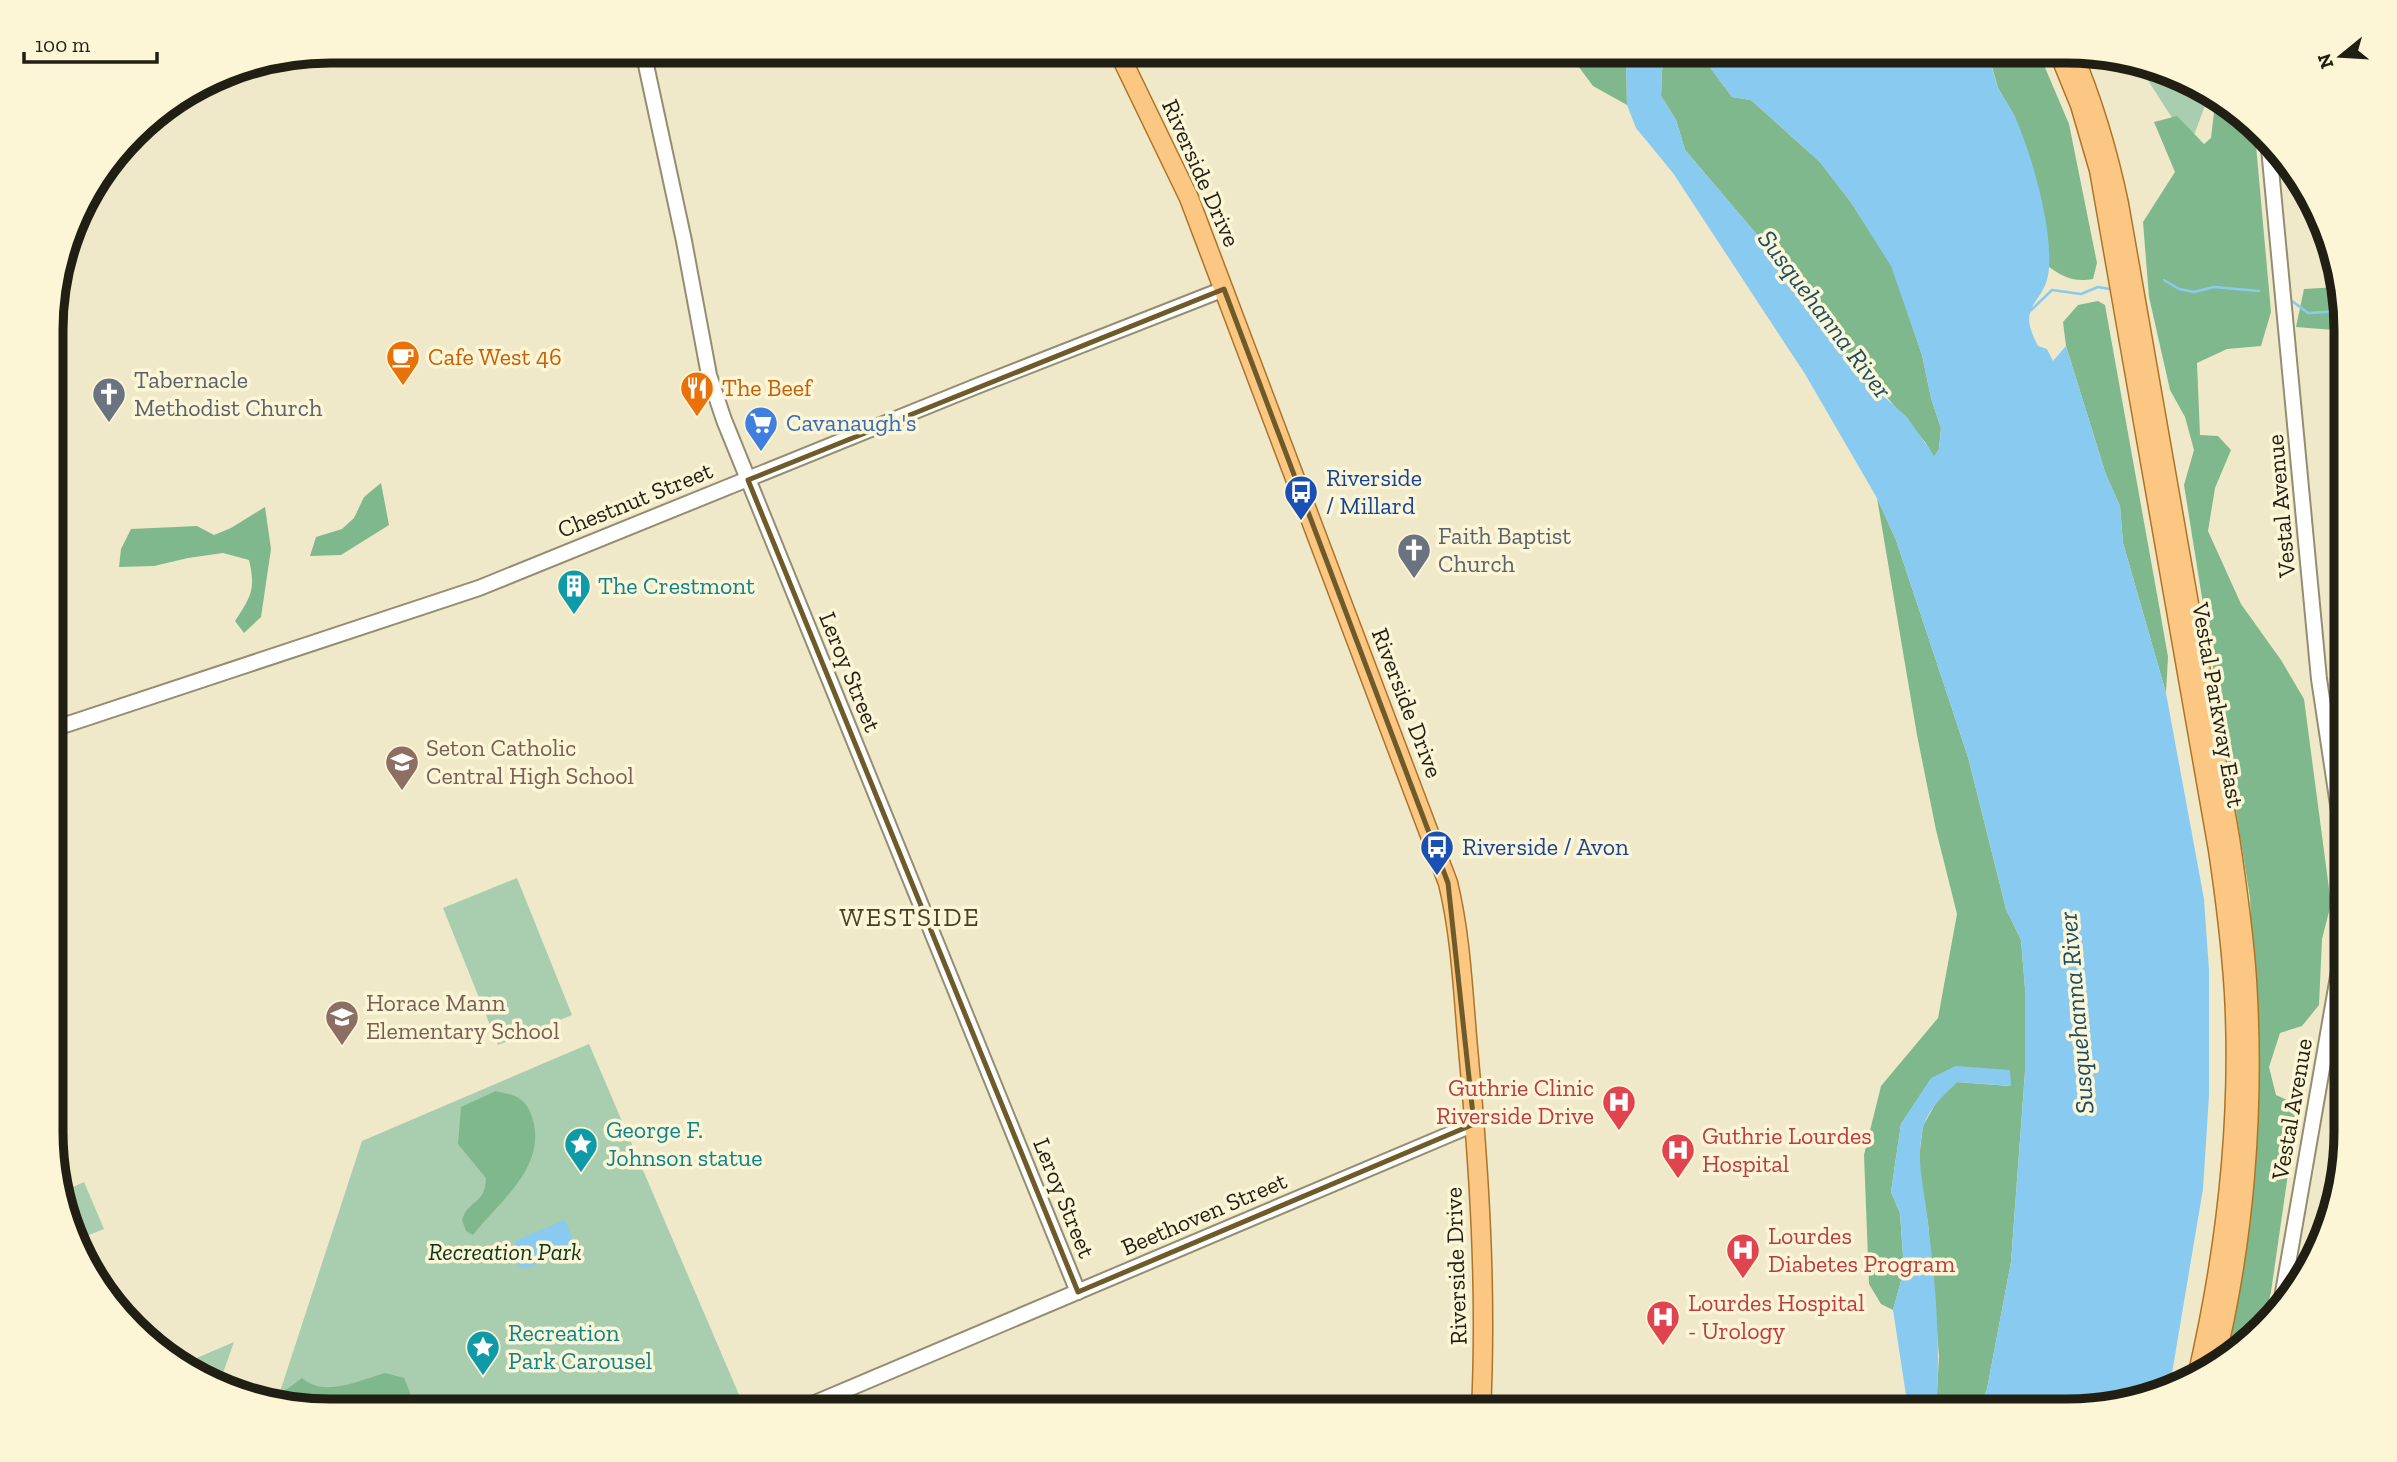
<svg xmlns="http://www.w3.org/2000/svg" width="2397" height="1462" viewBox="0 0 2397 1462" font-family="'Zilla Slab',serif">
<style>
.green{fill:#a8cdaf}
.forest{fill:#80b88d}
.water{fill:#89caf1}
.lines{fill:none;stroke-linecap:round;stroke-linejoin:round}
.stream{stroke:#89caf1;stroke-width:2.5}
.minor-casing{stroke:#948d72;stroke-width:18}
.major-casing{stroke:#ad7427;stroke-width:21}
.minor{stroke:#fff;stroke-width:14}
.major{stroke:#fbc783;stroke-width:18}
.marked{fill:none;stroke:#6e5b29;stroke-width:5;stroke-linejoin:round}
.labels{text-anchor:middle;stroke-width:7;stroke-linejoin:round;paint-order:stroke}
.street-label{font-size:24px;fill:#211f14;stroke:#fcf6d7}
.food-label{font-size:24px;fill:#c56008;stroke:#fcf6d7;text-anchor:start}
.worship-label{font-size:24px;fill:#5b616d;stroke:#fcf6d7;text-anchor:start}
.shop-label{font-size:24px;fill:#366cbe;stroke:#fcf6d7;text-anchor:start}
.transit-label{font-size:24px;fill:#164399;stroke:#fcf6d7;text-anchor:start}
.culture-label{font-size:24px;fill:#0d838f;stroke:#fcf6d7;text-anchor:start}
.education-label{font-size:24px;fill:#785e54;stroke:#fcf6d7;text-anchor:start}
.health-label{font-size:24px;fill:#be3a42;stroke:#fcf6d7;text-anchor:start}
.park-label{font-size:24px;font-style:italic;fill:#0a361a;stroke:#fcf6d7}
.water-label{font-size:26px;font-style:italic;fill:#1a4c67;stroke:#fcf6d7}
.neighbourhood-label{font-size:26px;letter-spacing:2px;fill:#464027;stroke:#fcf6d7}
.rim{fill:none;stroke:#211f14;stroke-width:9}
</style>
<rect width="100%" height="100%" fill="#efe9ca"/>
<!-- green -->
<g class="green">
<path d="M 2135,60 L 2210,92 L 2190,146 Z"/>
<path d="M 517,878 L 572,1015 L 498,1045 L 443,908 Z"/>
<path d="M 589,1044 L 746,1411 L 330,1411 L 276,1404 L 362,1141 Z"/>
<path d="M 84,1182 L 104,1229 L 84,1237 L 64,1191 Z"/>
<path d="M 234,1342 L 219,1384 L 178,1366 Z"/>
</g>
<!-- forest -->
<g class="forest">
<path d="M 1567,51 L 1626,51 L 1627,105 L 1593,86 Z"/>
<path d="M 1669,51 L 1698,51 L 1732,97 L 1751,100 L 1820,162 L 1850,201 L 1892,266 L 1922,355 L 1931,398 L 1941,428 L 1939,449 L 1934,457 L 1925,442 L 1886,396 L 1871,385 L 1844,353 L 1805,294 L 1770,250 L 1685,150 L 1676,120 L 1661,96 L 1662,70 Z"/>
<path d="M 2004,51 L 2038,51 L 2069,124 L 2097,263 L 2093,279 C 2074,282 2065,278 2049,267 L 2047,237 L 2015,117 L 1998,88 L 1990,60 Z"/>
<path d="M 2216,95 L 2222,98 L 2255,134 L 2271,312 L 2261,346 L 2227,349 L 2197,363 L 2200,435 L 2218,436 L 2231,450 L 2215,488 L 2208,531 L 2241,604 L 2281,660 L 2304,699 L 2331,904 L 2322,939 L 2319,1005 L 2302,1026 L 2280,1033 L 2269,1067 L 2276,1095 L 2298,1105 L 2271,1292 L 2264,1320 L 2226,1356 L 2246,1239 L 2258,1073 L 2250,898 L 2184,485 L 2194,450 L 2185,417 L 2170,390 L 2149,297 L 2143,222 L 2175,172 L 2154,122 L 2177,116 L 2204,144 L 2211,138 Z"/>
<path d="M 2338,287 L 2346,312 L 2346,331 L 2296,327 L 2304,289 Z"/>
<path d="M 2098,301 L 2105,305 L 2160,611 L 2168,657 L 2166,693 L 2123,543 L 2120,506 L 2106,475 L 2066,346 L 2063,322 L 2078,305 Z"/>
<path d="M 381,483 L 389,525 L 341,555 L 310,556 L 316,537 L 342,529 L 354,518 L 364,497 Z"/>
<path d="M 1877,498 L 1896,540 L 1968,757 L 2006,909 L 2021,940 L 2025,988 L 2025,1072 L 2011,1262 L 1987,1389 L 1979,1411 L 1936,1411 L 1939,1356 L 1928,1223 L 1918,1165 L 1923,1126 L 1937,1101 L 1957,1082 L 2010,1086 L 1956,1066 L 1931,1079 L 1901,1124 L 1891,1192 L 1900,1213 L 1904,1270 L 1893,1310 L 1881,1304 L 1869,1284 L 1864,1155 L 1881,1086 L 1938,1018 L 1957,914 L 1936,830 L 1917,735 Z"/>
<path d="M 265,507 L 271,549 L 261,617 L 244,633 L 235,621 C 251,596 256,590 249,560 L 223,553 L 188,558 L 154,566 L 119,567 L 121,549 L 131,529 L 197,526 L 214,535 L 231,528 Z"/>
<path d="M 496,1091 C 502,1093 511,1094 517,1097 C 528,1103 531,1113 534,1124 C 543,1170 499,1202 473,1235 L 466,1231 L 462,1220 C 469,1198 485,1206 486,1178 L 458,1144 L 461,1107 Z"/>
<path d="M 385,1373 L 404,1378 L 411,1395 L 429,1397 L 452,1411 L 330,1411 L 280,1405 L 283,1392 L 302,1378 C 324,1398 360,1380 385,1373 Z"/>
</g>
<!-- water -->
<g class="water">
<path d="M 1626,51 L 1669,51 L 1662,70 L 1661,96 L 1676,120 L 1685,150 L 1770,250 L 1805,294 L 1844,353 L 1871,385 L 1907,417 L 1934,456 L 1939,449 L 1941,428 L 1931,398 L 1922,355 L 1891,266 L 1850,201 L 1820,162 L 1751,100 L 1732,97 L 1698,51 L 1983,51 C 1993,63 1993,76 1999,90 C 2004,99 2011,108 2015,117 C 2032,155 2052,226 2049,268 C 2046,307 2014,301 2038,346 L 2047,349 L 2053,361 L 2066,346 L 2106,475 L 2120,506 L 2123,543 L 2166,693 L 2204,899 L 2209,970 L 2209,1095 L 2203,1189 L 2170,1385 L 2085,1411 L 1979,1411 L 1987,1389 L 2011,1262 L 2025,1072 L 2025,988 L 2021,940 L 2006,909 L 1968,757 L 1896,540 L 1877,498 L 1805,374 L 1673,173 L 1636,128 L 1627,105 Z"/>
<path d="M 1956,1066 L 2010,1070 L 2011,1086 L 1957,1082 C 1944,1095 1927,1110 1923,1129 C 1915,1163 1925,1190 1928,1224 C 1936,1286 1941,1349 1936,1411 L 1906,1411 L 1906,1395 L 1893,1310 L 1904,1270 L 1900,1213 L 1891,1192 L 1901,1124 L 1931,1078 Z"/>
<path d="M 565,1220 L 576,1248 C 565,1252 533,1270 522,1267 C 516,1265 513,1259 511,1254 L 517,1240 Z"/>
</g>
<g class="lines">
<!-- stream -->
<g class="stream">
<path d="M 2164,280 L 2179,289 L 2194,292 L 2214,287 L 2259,291"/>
<path d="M 2292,301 L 2308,313 L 2343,311 L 2346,312"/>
<path d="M 2027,314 L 2052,290 L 2081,294 L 2098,287 L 2110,289"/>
</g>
<!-- minor casing -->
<g class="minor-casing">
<g id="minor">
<path d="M 643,51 L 684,241 L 709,375 L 724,420 L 1078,1292"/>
<path d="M 2269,148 L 2319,679 L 2346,858"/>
<path d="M 53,729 L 479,588 L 977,386 L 1224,289"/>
<path d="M 2281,1304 L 2340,965 L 2346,921"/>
<path d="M 796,1411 L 1474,1124"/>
</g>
</g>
<!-- major casing -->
<g class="major-casing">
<g id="major">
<path d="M 1118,51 L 1189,198 L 1448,883 C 1461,936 1463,993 1468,1048 C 1479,1169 1487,1289 1481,1411"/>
<path d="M 2058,51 L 2080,105 L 2099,170 L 2218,850 C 2225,897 2231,945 2234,993 C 2241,1122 2226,1251 2197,1377"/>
<path d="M 2072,51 C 2093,101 2108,151 2119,204 L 2230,838 C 2237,885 2244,933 2247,980 C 2255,1108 2245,1242 2214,1366"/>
</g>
</g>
<!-- minor -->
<use href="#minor" class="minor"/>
<!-- major -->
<use href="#major" class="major"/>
</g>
<!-- marked area -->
<path class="marked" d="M 1224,289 L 1448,883 L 1474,1124 L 1078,1292 L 748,480 Z"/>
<!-- icons -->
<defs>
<g id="cafe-pin" transform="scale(1.75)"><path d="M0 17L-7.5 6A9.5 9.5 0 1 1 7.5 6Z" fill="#e8710a" stroke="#fcf6d7"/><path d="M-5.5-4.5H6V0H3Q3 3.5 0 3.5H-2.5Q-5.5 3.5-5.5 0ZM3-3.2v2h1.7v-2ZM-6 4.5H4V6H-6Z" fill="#fff"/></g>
<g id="restaurant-pin" transform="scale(1.75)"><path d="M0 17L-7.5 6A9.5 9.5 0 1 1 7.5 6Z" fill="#e8710a" stroke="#fcf6d7"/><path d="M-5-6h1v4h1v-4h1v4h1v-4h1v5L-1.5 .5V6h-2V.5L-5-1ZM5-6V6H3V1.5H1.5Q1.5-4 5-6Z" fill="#fff"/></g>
<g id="church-pin" transform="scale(1.75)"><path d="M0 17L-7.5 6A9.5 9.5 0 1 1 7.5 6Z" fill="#6b7280" stroke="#fcf6d7"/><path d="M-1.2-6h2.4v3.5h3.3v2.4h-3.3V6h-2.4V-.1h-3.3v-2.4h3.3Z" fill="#fff"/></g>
<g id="supermarket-pin" transform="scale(1.75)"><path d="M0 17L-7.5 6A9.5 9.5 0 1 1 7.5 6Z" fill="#3f7fe0" stroke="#fcf6d7"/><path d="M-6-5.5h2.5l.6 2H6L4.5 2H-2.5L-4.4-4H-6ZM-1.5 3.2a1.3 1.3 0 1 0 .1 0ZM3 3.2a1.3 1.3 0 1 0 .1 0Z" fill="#fff"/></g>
<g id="bus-pin" transform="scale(1.75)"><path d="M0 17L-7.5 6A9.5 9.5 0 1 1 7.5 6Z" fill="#1a4fb4" stroke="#fcf6d7"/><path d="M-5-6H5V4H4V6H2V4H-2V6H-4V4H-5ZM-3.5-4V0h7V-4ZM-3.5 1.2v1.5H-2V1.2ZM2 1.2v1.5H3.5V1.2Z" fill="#fff"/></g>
<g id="building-pin" transform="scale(1.75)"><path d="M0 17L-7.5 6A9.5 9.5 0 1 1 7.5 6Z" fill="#0f9aa8" stroke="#fcf6d7"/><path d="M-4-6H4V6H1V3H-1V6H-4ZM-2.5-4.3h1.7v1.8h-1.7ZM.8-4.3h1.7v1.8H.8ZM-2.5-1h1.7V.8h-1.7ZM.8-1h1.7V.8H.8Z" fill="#fff"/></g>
<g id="school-pin" transform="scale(1.75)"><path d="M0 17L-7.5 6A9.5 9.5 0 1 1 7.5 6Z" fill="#8d6e63" stroke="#fcf6d7"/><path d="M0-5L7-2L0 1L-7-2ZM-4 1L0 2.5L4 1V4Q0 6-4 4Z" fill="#fff"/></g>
<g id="hospital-pin" transform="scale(1.75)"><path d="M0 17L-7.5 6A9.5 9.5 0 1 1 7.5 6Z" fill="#e0444e" stroke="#fcf6d7"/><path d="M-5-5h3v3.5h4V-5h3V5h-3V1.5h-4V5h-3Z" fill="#fff"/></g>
<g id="sight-pin" transform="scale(1.75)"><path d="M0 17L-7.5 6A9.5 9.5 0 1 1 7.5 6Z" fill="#0f9aa8" stroke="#fcf6d7"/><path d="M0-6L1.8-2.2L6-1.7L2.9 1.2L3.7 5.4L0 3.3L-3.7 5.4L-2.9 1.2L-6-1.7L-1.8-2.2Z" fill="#fff"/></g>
</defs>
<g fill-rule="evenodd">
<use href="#cafe-pin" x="403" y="357"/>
<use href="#restaurant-pin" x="697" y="388"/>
<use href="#church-pin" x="109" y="394"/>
<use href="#supermarket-pin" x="761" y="423"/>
<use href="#bus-pin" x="1301" y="492"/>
<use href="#church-pin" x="1414" y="550"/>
<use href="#building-pin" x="574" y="586"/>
<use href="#school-pin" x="402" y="762"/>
<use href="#bus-pin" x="1437" y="847"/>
<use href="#school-pin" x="342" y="1017"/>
<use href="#hospital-pin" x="1619" y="1102"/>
<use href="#sight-pin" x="581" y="1144"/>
<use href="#hospital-pin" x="1678" y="1150"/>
<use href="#hospital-pin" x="1743" y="1250"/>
<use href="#hospital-pin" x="1663" y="1317"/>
<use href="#sight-pin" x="483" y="1347"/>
</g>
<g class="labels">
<!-- street labels -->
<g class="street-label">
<text transform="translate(1201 173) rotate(66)" y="8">Riverside Drive</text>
<text transform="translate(635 500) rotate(-22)" y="8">Chestnut Street</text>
<text transform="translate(2281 506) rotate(-95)" y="8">Vestal Avenue</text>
<text transform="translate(850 672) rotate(68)" y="8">Leroy Street</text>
<text transform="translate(1407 703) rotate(69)" y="8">Riverside Drive</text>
<text transform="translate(2218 705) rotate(80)" y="8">Vestal Parkway East</text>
<text transform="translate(2292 1109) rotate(-80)" y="8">Vestal Avenue</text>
<text transform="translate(1064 1198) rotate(68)" y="8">Leroy Street</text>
<text transform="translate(1204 1214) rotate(-23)" y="8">Beethoven Street</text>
<text transform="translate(1456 1266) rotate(-92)" y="8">Riverside Drive</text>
</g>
<!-- food labels -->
<g class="food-label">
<text x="428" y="365">Cafe West 46</text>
<text x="722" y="396">The Beef</text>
</g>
<!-- worship labels -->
<g class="worship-label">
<text x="134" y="388">Tabernacle<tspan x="134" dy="28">Methodist Church</tspan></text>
<text x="1438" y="544">Faith Baptist<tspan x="1438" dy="28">Church</tspan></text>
</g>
<!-- shop labels -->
<g class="shop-label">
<text x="786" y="431">Cavanaugh's</text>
</g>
<!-- transit labels -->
<g class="transit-label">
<text x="1326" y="486">Riverside<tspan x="1326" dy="28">/ Millard</tspan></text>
<text x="1462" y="855">Riverside / Avon</text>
</g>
<!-- culture labels -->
<g class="culture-label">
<text x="598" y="594">The Crestmont</text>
<text x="606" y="1138">George F.<tspan x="606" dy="28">Johnson statue</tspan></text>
<text x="508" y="1341">Recreation<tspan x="508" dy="28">Park Carousel</tspan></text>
</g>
<!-- education labels -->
<g class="education-label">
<text x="426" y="756">Seton Catholic<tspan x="426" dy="28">Central High School</tspan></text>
<text x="366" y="1011">Horace Mann<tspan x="366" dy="28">Elementary School</tspan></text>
</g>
<!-- health labels -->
<g class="health-label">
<text x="1594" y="1096" text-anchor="end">Guthrie Clinic<tspan x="1594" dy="28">Riverside Drive</tspan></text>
<text x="1702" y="1144">Guthrie Lourdes<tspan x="1702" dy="28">Hospital</tspan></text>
<text x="1768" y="1244">Lourdes<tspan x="1768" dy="28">Diabetes Program</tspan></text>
<text x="1688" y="1311">Lourdes Hospital<tspan x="1688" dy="28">- Urology</tspan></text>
</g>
<!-- park labels -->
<g class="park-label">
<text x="505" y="1260">Recreation Park</text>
</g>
<!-- water labels -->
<g class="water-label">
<text transform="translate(1825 314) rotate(53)" y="9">Susquehanna River</text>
<text transform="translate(2076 1013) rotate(-95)" y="9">Susquehanna River</text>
</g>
<!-- neighbourhood labels -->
<g class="neighbourhood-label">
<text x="910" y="926">WESTSIDE</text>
</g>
</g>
<!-- crop -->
<path d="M0 0H2397V1462H0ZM330 63H2067A267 267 0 0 1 2334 330V1132A267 267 0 0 1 2067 1399H330A267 267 0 0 1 63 1132V330A267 267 0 0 1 330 63Z" fill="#fcf6d7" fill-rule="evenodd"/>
<path class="rim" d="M330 63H2067A267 267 0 0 1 2334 330V1132A267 267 0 0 1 2067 1399H330A267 267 0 0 1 63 1132V330A267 267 0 0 1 330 63Z"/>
<!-- north arrow -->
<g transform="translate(2341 56) rotate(252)" stroke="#fcf6d7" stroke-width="5" paint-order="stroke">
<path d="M0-5L12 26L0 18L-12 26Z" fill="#211f14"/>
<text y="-10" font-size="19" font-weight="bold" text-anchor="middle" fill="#211f14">N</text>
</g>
<!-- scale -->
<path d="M24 52v10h133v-10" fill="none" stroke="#211f14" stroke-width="3.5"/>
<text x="35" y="52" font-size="21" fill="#211f14" stroke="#fcf6d7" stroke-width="5" paint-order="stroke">100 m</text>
</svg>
